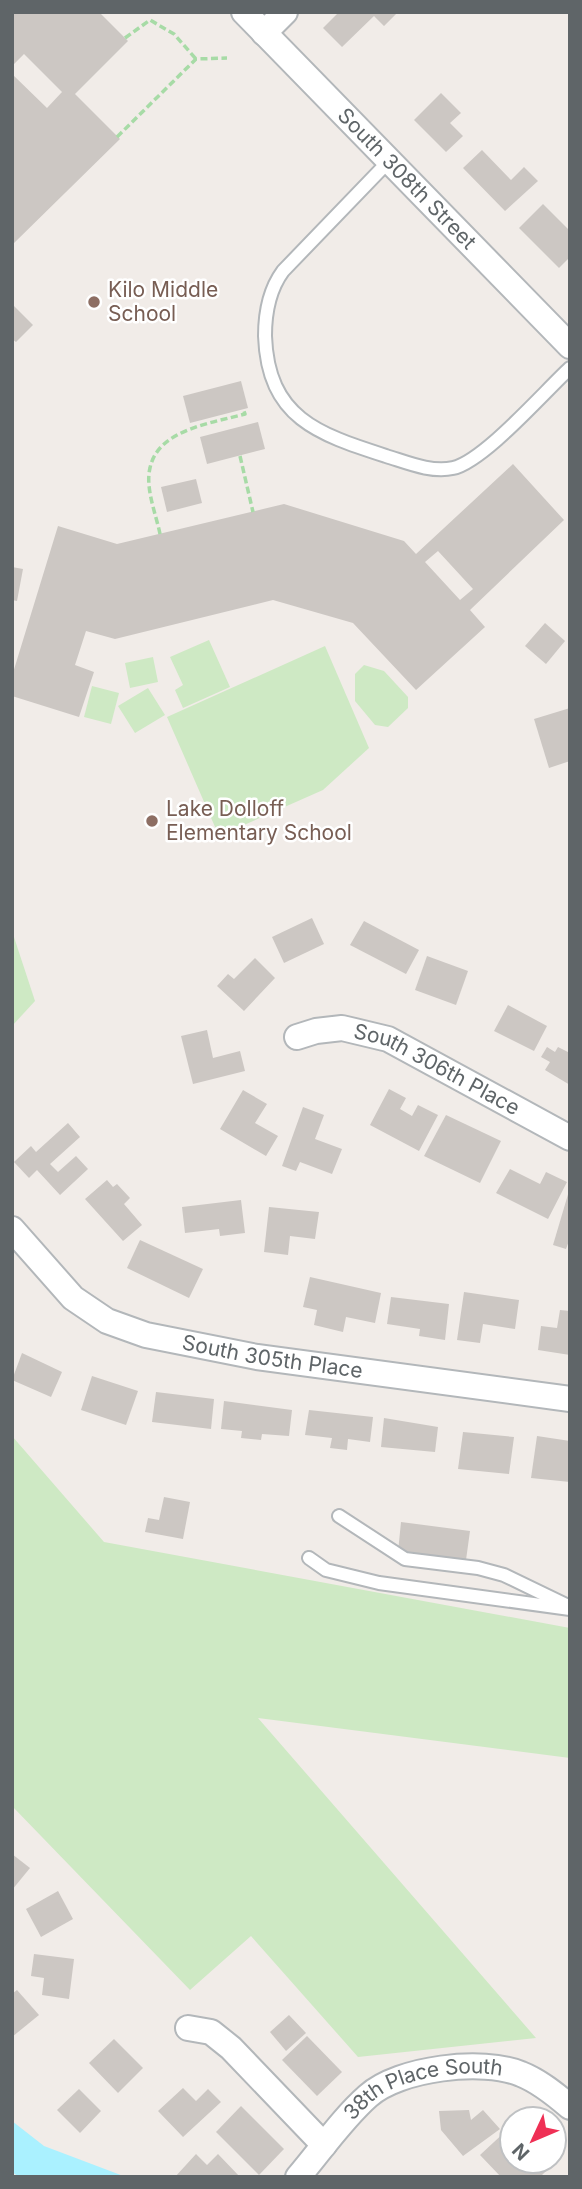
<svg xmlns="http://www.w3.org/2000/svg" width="582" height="2189" viewBox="0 0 582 2189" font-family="Inter,sans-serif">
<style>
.green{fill:#cee9c4}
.water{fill:#aaf1ff}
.building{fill:#ccc7c3;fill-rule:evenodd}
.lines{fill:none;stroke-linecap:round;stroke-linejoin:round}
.service-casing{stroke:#b3b7ba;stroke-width:16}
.minor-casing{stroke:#b3b7ba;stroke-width:28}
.path{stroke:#a7dba6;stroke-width:3.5;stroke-dasharray:7 3.5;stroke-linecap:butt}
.service{stroke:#fff;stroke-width:12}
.minor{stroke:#fff;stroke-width:24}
.education-dot{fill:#8d6e63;stroke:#fff;stroke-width:2.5}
.labels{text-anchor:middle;stroke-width:5;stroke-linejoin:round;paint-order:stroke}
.street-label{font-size:21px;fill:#5f6568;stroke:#fff}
.education-label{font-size:21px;fill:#785e54;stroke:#fff;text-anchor:start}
</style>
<rect width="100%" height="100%" fill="#f1ece8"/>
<!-- green -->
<g class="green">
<path d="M 209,640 L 230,687 L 183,708 L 175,690 L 183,685 L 170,657 Z"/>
<path d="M 325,646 L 369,748 L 323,790 L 219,836 L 167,717 Z"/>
<path d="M 153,657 L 158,682 L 130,688 L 125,663 Z"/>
<path d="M 364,665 L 384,671 L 408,697 L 408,708 L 388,727 L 375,725 L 355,701 L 355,674 Z"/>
<path d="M 92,686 L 119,693 L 111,724 L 84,717 Z"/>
<path d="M 148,688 L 165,715 L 135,733 L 118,706 Z"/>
<path d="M 12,931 L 35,1001 L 12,1026 Z"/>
<path d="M 12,1436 L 104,1542 L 570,1628 L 570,1758 L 258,1718 L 536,2038 L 358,2057 L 251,1936 L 190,1990 L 12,1806 Z"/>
</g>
<!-- water -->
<path class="water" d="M 12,2121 L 44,2146 L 126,2177 L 19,2177 L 12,2172 Z"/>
<!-- building -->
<g class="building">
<path d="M 12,12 L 99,12 L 128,41 L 75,94 L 120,139 L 12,245 L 12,74 L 47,108 L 62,92 L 24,54 L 12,66 Z"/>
<path d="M 339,12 L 398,12 L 384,26 L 374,16 L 342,47 L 323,28 Z"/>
<path d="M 441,93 L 461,113 L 450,123 L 463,136 L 446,152 L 414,120 Z"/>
<path d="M 482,150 L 511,180 L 524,167 L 538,181 L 505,211 L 463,168 Z"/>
<path d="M 543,204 L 570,231 L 570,257 L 559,268 L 519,228 Z"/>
<path d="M 12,304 L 33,325 L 16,342 L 12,339 Z"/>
<path d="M 241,381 L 248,408 L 190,423 L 183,396 Z"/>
<path d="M 258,422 L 265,449 L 207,464 L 200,437 Z"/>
<path d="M 513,464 L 564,520 L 470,610 L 485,627 L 416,690 L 353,623 L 273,600 L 115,639 L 86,631 L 75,665 L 94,672 L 79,717 L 12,696 L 12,676 L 58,526 L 117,544 L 284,504 L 404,541 L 416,554 ZM 438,551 L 473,589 L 460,600 L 425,562 Z"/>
<path d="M 196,479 L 202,503 L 167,512 L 161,487 Z"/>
<path d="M 12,567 L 23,569 L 17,601 L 12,600 Z"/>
<path d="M 545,623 L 565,641 L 546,664 L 525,646 Z"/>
<path d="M 570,708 L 570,761 L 549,768 L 534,719 Z"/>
<path d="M 312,918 L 324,944 L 284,963 L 272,937 Z"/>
<path d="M 364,921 L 419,950 L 406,974 L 350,945 Z"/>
<path d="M 427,956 L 468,971 L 456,1005 L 415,990 Z"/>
<path d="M 255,958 L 275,978 L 244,1011 L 217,986 L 228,974 L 234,979 Z"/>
<path d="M 508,1005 L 547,1026 L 534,1051 L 494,1031 Z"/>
<path d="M 207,1030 L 213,1058 L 240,1051 L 245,1071 L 193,1084 L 181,1036 Z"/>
<path d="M 547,1047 L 555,1052 L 558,1047 L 570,1053 L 570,1085 L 545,1070 L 550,1062 L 541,1057 Z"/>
<path d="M 389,1089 L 406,1098 L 400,1109 L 412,1116 L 418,1105 L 438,1115 L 419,1151 L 370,1125 Z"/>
<path d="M 243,1090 L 267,1104 L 255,1123 L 278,1136 L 266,1156 L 220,1129 Z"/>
<path d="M 303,1107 L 324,1115 L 315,1139 L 342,1149 L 332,1174 L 300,1162 L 296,1171 L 282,1166 Z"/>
<path d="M 446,1115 L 501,1141 L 480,1183 L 424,1156 Z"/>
<path d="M 68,1123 L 80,1137 L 50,1164 L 58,1172 L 76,1156 L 88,1169 L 60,1195 L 37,1170 L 29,1178 L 14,1162 L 31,1146 L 36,1152 Z"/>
<path d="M 510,1169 L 540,1184 L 546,1172 L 567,1182 L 548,1219 L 496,1193 Z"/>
<path d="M 107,1180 L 113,1187 L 117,1184 L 130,1198 L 124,1204 L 142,1225 L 123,1241 L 85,1199 Z"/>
<path d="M 569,1191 L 570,1238 L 566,1249 L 553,1245 Z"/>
<path d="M 241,1200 L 245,1233 L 220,1236 L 219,1229 L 185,1233 L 182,1207 Z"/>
<path d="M 269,1207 L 319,1212 L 315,1239 L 290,1236 L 288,1255 L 264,1252 Z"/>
<path d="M 140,1240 L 203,1269 L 189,1298 L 127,1268 Z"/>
<path d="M 310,1277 L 381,1293 L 375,1323 L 346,1317 L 343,1332 L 314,1325 L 317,1310 L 303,1307 Z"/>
<path d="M 464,1292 L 519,1300 L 515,1329 L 483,1324 L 480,1343 L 457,1340 Z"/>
<path d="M 391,1297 L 449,1304 L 445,1340 L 419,1336 L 420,1329 L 387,1324 Z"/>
<path d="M 560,1310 L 570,1311 L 570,1355 L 538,1350 L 541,1326 L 557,1328 Z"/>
<path d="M 22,1353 L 62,1372 L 51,1397 L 12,1380 Z"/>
<path d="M 92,1376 L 138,1391 L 126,1425 L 81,1410 Z"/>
<path d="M 156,1392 L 214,1399 L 211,1429 L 152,1422 Z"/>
<path d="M 224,1401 L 292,1410 L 289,1436 L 262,1434 L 261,1440 L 241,1438 L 242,1431 L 221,1429 Z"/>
<path d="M 309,1410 L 373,1417 L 370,1442 L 348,1439 L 347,1450 L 330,1448 L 332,1438 L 305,1435 Z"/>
<path d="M 384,1418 L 438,1427 L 435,1452 L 381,1447 Z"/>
<path d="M 463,1432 L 514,1437 L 509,1474 L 458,1469 Z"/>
<path d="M 537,1436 L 570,1441 L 570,1482 L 531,1478 Z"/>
<path d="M 164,1497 L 190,1502 L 183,1539 L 145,1532 L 148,1518 L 159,1520 Z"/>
<path d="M 401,1522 L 470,1531 L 466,1560 L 444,1557 L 444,1562 L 398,1552 Z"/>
<path d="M 12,1854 L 30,1868 L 12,1890 Z"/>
<path d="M 58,1891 L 73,1919 L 41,1937 L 26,1909 Z"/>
<path d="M 34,1954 L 74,1959 L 69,1999 L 42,1995 L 44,1978 L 31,1976 Z"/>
<path d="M 17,1990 L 39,2015 L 12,2037 L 12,1994 Z"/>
<path d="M 289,2015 L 306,2033 L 286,2051 L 270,2032 Z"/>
<path d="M 307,2036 L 342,2072 L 317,2096 L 282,2060 Z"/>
<path d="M 114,2039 L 143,2068 L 118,2093 L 89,2063 Z"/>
<path d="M 183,2088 L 196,2101 L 208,2089 L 221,2102 L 183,2137 L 158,2111 Z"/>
<path d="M 79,2089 L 101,2111 L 80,2133 L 57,2110 Z"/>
<path d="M 241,2106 L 284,2149 L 259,2175 L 216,2132 Z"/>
<path d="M 469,2110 L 471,2120 L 483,2110 L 500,2129 L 463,2156 L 441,2130 L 439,2111 Z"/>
<path d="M 508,2129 L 512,2134 L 512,2161 L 539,2161 L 547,2170 L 540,2177 L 501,2177 L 480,2155 Z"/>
<path d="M 196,2154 L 207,2165 L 218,2154 L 240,2177 L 175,2177 Z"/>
</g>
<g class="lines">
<!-- service casing -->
<g class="service-casing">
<g id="service">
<path d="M 389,161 L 283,271 C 269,290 265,313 265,336 C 268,418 318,434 386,456 C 406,462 431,473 453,468 C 484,461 544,392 570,368"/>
<path d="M 339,1516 L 405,1559 L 478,1568 L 504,1575 L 566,1605"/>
<path d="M 309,1558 L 326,1570 L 379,1583 L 570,1609"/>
</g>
</g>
<!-- minor casing -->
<g class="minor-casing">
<g id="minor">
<path id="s1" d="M 244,12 L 570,346"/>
<path d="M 264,33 L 285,12"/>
<path id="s2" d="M 297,1037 L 316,1031 L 342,1028 L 388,1039 L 570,1138"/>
<path id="s3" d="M 12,1229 L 73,1298 L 107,1321 L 146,1335 L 257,1357 L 570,1399"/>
<path d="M 188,2028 L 211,2032 L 231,2048 L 324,2145"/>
<path id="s4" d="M 298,2177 C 321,2150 342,2119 368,2096 C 399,2068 483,2058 521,2074 C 539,2081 555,2094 570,2107"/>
</g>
</g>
<!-- path -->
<g class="path">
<path d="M 125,38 L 150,20 L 174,34 L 196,59"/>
<path d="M 117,137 L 196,59 L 227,58"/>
<path d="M 240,456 L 253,512"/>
<path d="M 160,534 C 156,514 145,488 150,468 C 158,429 213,423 245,414 L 243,409"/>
</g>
<!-- service -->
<use href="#service" class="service"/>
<!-- minor -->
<use href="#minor" class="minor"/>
</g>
<!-- markers -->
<g class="education-dot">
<circle cx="94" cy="302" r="7"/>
<circle cx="152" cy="821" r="7"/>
</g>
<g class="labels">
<!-- street labels -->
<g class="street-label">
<text dy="7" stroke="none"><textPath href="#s1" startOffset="233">South 308th Street</textPath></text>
<text dy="7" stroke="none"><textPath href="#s2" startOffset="150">South 306th Place</textPath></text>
<text dy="7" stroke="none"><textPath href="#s3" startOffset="303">South 305th Place</textPath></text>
<text dy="7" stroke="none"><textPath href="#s4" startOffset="163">38th Place South</textPath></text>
</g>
<!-- education labels -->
<g class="education-label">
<text x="108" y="297">Kilo Middle<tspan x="108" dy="24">School</tspan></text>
<text x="166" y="816">Lake Dolloff<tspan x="166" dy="24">Elementary School</tspan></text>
</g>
</g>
<!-- border -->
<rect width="582" height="2189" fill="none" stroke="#5f6568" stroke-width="28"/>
<!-- north arrow -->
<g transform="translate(533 2140) rotate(226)"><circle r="33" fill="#ffffff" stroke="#bfc1c3" stroke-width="2"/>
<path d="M0-5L12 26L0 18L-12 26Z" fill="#ef3055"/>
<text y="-10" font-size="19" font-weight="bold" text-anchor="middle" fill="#5f6568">N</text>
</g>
</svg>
